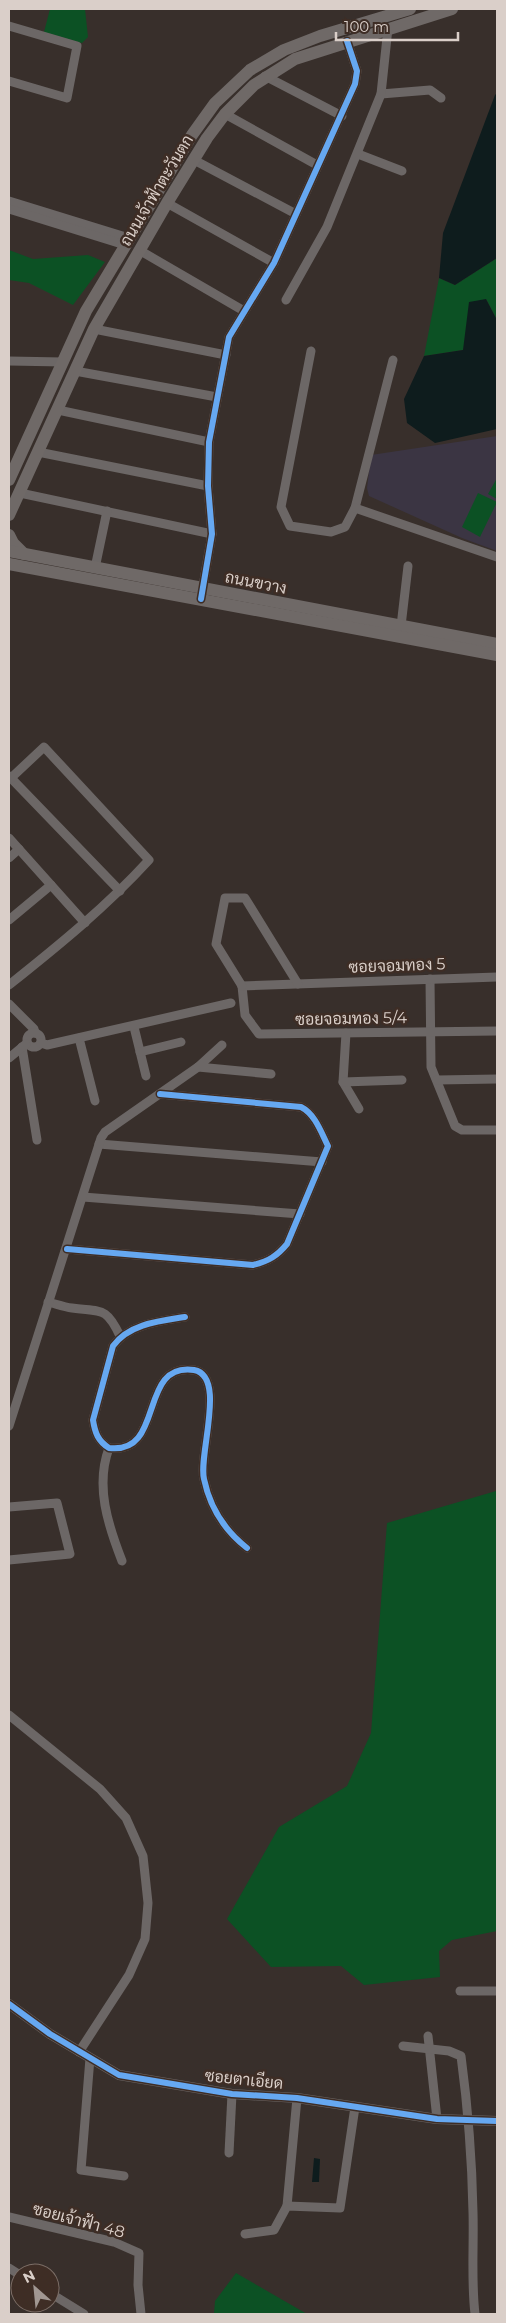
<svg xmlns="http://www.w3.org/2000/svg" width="506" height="2323" viewBox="0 0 506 2323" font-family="Montserrat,Sarabun,sans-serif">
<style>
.education{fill:#3b3543}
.green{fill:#0c5124}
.water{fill:#0e1c1d}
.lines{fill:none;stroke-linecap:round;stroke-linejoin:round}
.minor{stroke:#6c6766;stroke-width:9}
.tertiary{stroke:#6c6766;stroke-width:10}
.secondary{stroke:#6f6967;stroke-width:12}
.cycleway-casing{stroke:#3e2d25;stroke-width:9}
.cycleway{stroke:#66a8f1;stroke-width:6}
.labels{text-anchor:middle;stroke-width:5;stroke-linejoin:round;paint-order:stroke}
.street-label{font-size:16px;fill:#dacfc9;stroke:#3e2d25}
</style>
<rect width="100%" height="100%" fill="#382f2b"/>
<!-- education -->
<path class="education" d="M 497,436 L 497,551 L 462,538 L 369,496 L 367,488 L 371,455 Z"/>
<!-- green -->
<g class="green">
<path d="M 50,9 L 85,9 L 88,37 L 82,43 L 44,32 Z"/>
<path d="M 9,250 L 33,259 L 88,255 L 105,262 L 73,305 L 29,283 L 9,280 Z"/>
<path d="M 497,258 L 497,320 L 486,299 L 463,350 L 424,356 L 439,278 L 455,285 Z"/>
<path d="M 497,478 L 497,499 L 488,494 Z"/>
<path d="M 478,493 L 497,502 L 480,537 L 462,527 Z"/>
<path d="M 496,1491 L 497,1931 L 452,1940 L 439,1951 L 440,1977 L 364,1985 L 341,1966 L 271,1967 L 227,1919 L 279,1827 L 347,1786 L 371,1733 L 387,1523 Z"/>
<path d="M 236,2273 L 307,2314 L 214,2314 L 215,2301 Z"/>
</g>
<!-- water -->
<g class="water">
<path d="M 497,93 L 497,258 L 455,285 L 439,278 L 443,233 L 495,95 Z"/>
<path d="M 486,299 L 497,320 L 497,429 L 435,443 L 407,423 L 404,399 L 424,356 L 463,350 L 469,302 Z"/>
<path d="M 314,2158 L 320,2159 L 319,2182 L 312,2182 Z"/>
</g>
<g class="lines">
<!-- minor -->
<g class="minor">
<path d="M 9,26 L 77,46 L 67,98 L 9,81"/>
<path d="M 265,76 L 342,116"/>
<path d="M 381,94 L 430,90 L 441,98"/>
<path d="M 225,114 L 317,165"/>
<path d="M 358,154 L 402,171"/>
<path d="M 194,160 L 296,214"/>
<path d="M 9,201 L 129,238"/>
<path d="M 167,203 L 274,263"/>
<path d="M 9,209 L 125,245"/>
<path d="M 139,250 L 244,311"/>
<path d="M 286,300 L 327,227 L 381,94 L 388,28"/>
<path d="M 94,329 L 226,355"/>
<path d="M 311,351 L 281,507 L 290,526 L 331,532 L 345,527 L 355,508 L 393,360"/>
<path d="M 9,361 L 63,362"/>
<path d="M 75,371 L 217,397"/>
<path d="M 58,410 L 209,442"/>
<path d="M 38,452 L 208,486"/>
<path d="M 20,493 L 212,534"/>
<path d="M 355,508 L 497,557"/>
<path d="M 95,568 L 107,511"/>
<path d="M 202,592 L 212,534 L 208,486 L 209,442 L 229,337 L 274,263 L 355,84 L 357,71 L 347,41"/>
<path d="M 401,626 L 408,566"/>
<path d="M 9,776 L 120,891"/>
<path d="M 9,838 L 85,923"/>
<path d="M 9,858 L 19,849"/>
<path d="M 9,920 L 51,885"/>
<path d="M 430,979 L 431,1067 L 455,1126 L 462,1130 L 497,1130"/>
<path d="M 9,985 C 58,946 106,907 149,860 L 44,747 L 11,778"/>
<path d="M 242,986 L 245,1015 L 259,1034 L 497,1031"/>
<path d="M 242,986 L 497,977"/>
<path d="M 242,986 L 216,944 L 225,898 L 245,898 L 298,984"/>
<path d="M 9,1004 L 34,1029 L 35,1033"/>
<path d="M 134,1027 L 146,1076"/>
<path d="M 346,1033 L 343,1082 L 359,1109"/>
<circle cx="34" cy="1040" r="7"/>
<path d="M 79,1038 L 95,1101"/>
<path d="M 41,1043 L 47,1045 L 231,1003"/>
<path d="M 22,1047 L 37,1140"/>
<path d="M 140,1052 L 181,1042"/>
<path d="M 9,1058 L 26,1044"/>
<path d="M 198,1067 L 271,1074"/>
<path d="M 437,1080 L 497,1079"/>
<path d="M 343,1082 L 402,1080"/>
<path d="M 99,1144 L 322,1162"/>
<path d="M 83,1197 L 300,1214"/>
<path d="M 67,1249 L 253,1265 C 269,1261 277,1256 287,1244 L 328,1146 C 321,1132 315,1114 301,1107 L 160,1094"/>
<path d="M 48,1302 C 56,1304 64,1307 72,1308 C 101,1312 106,1306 120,1336"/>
<path d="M 185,1317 C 159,1321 129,1324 113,1346 L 93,1420 C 95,1433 98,1441 109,1448 C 166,1455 137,1362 194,1370 C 227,1376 198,1455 204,1479 C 210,1508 224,1530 247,1548"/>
<path d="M 9,1426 L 101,1138 L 105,1132 L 198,1067 L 222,1045"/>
<path d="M 109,1448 C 95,1486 108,1525 122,1561"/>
<path d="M 9,1507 L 57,1503 L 70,1554 L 9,1560"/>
<path d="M 9,1715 L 100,1789 L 126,1818 L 143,1856 L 148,1903 L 145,1939 L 129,1975 L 79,2052"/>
<path d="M 460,1991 L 497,1991"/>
<path d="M 428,2036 L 437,2119"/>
<path d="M 403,2046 L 449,2051 L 461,2056 C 468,2108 472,2159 473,2212 C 474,2246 471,2280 475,2314"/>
<path d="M 90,2058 L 81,2170 L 124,2176"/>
<path d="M 229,2153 L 232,2094"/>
<path d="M 287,2206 L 297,2098"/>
<path d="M 9,2217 L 114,2242 L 139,2253 L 138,2285 L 141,2314"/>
<path d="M 245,2234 L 274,2230 L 287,2206 L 340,2208 L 355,2107"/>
<path d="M 9,2268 L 20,2275"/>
<path d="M 50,2293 L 84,2314"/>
</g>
<!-- tertiary -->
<path class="tertiary" d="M 9,2004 L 50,2034 L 119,2075 L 232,2094 L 297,2098 L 437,2119 L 497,2121"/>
<!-- secondary -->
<g class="secondary">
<path d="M 9,480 L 86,311 L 192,135 L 215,103 L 250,70 L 284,50 L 320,36 L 410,9"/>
<path d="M 9,515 L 94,329 L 167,203 L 207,138 L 225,114 L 254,85 L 295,59 L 452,9"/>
<path d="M 9,535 L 13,543 L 24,554"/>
<path d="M 9,551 L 497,644"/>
<path d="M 9,564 L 497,655"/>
</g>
<!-- cycleway casing -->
<g class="cycleway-casing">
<g id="cycleway">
<path d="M 201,599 L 212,534 L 208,486 L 209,442 L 229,337 L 274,263 L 355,84 L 357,71 L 347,41"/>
<path d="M 67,1249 L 253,1265 C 269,1261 277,1256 287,1244 L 328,1146 C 321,1132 315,1114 301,1107 L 160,1094"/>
<path d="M 185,1317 C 159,1321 129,1324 113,1346 L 93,1420 C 95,1433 98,1441 109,1448 C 166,1455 137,1362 194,1370 C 227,1376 198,1455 204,1479 C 210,1508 224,1530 247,1548"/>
<path d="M 9,2004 L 50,2034 L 119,2075 L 232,2094 L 297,2098 L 437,2119 L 497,2121"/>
</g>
</g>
<!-- cycleway -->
<use href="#cycleway" class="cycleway"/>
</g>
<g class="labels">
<!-- street labels -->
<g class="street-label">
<text transform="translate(156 190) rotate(-59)" y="6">ถนนเจ้าฟ้าตะวันตก</text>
<text transform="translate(256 582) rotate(11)" y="6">ถนนขวาง</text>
<text transform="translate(397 965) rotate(-2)" y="6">ซอยจอมทอง 5</text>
<text transform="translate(351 1018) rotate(-1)" y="6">ซอยจอมทอง 5/4</text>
<text transform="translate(244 2079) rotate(6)" y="6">ซอยตาเอียด</text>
<text transform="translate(79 2220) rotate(15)" y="6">ซอยเจ้าฟ้า 48</text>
</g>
</g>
<!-- border -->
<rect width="506" height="2323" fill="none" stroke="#dacfc9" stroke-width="20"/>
<!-- north arrow -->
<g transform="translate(35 2288) rotate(333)"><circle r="24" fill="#3e2d25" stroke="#7c6e67"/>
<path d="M0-4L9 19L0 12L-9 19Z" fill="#a19792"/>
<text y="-8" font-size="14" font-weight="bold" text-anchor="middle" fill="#dacfc9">N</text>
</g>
<!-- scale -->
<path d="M336 32v8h122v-8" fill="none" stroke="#dacfc9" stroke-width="2.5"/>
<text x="344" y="32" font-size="15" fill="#dacfc9" stroke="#3e2d25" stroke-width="4" paint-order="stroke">100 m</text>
</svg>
